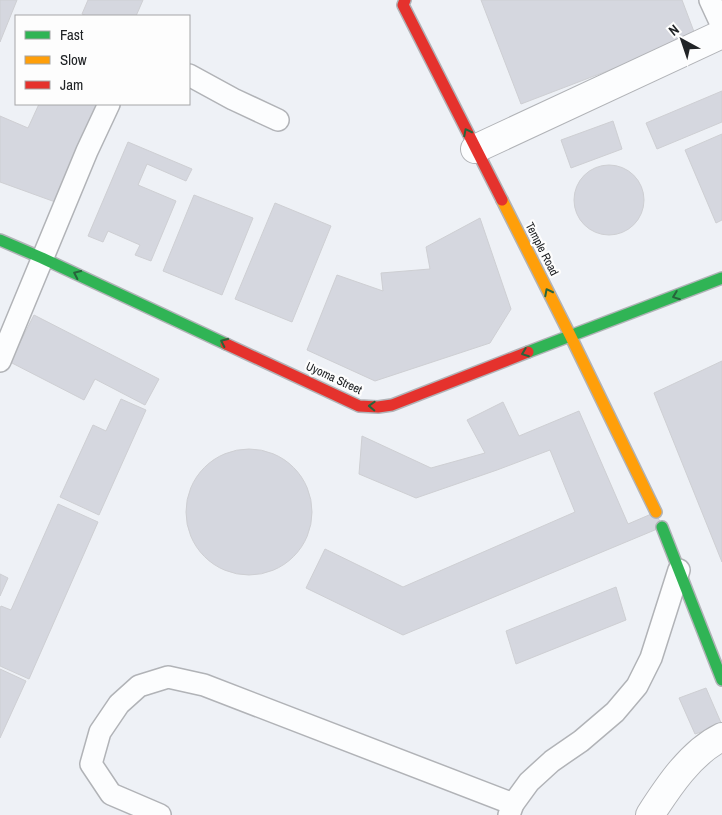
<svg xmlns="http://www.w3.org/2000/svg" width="722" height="815" viewBox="0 0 722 815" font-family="'Archivo Narrow',sans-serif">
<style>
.building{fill:#d5d7df;stroke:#cecfd3}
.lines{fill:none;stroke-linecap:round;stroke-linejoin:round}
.lane-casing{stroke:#b1b3b7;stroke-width:24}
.street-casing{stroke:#b1b3b7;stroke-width:30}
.fast-casing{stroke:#b1b3b7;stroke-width:14}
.slow-casing{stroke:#b1b3b7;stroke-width:14}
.jam-casing{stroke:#b1b3b7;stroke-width:14}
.lane{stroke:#fcfdfe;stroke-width:21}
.street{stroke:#fcfdfe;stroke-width:28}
.fast{stroke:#30b455;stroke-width:11}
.slow{stroke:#ff9f0a;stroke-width:11}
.jam{stroke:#e5322d;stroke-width:11}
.oneway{stroke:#27643b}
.labels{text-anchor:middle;stroke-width:4.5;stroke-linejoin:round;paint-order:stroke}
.street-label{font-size:12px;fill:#202326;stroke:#fdfdfd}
</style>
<rect width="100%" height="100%" fill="#eef1f6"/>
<!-- building -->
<g class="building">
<path d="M 0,0 L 17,0 L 0,42 Z"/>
<path d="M 88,0 L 143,0 L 136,16 L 87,16 L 82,14 Z"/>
<path d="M 481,0 L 682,0 L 696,37 L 521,104 Z"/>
<path d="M 722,91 L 722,122 L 657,149 L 646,123 Z"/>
<path d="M 39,104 L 100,104 L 58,203 L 0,182 L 0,116 L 28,128 Z"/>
<path d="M 613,121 L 622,149 L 571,168 L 561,140 Z"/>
<path d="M 722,134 L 722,220 L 716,223 L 685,150 Z"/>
<path d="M 128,142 L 192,169 L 186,181 L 147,164 L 138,185 L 176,201 L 151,261 L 135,255 L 140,245 L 108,231 L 103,242 L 88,236 Z"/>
<circle cx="609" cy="200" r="35"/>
<path d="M 194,195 L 253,218 L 222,295 L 163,271 Z"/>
<path d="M 275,203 L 331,226 L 292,322 L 235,299 Z"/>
<path d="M 480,218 L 511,309 L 490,343 L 375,381 L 307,350 L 337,275 L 383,291 L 381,273 L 430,269 L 426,247 Z"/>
<path d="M 34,315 L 159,379 L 145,405 L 95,379 L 84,400 L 10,362 Z"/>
<path d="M 722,361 L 722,562 L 654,393 Z"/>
<path d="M 121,399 L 146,410 L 99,515 L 60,497 L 93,425 L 106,431 Z"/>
<path d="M 503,402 L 519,436 L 579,411 L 628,524 L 656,512 L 662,527 L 403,635 L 306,588 L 325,549 L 403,587 L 575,512 L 550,450 L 497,470 L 416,498 L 359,474 L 362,436 L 431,468 L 485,453 L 467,420 Z"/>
<circle cx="249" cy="512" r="63"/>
<path d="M 58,504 L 98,522 L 29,679 L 0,666 L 0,608 L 1,606 L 11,610 Z"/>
<path d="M 0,574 L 8,578 L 0,596 Z"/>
<path d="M 616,587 L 626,620 L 516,664 L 506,631 Z"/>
<path d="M 0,669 L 26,681 L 0,738 Z"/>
<path d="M 706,688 L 722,725 L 695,734 L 679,698 Z"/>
</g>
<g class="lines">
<!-- lane casing -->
<g class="lane-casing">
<g id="lane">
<path d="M 710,0 L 722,26"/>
<path d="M 189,75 L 233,99 L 278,120"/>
<path d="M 0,361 L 87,151 L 109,104"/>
<path d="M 160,815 L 111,794 L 91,764 L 100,732 L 119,704 L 139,686 L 168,677 L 204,685 L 513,804"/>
<path d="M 509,815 L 513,804 L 529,782 L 552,761 L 581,741 L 615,712 L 637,686 L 651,658 L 679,570"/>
</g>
</g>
<!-- street casing -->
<g class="street-casing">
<g id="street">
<path d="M 475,149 L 722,34"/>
<path d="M 650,815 C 668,787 691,752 722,737"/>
</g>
</g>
<!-- fast casing -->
<g class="fast-casing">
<g id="fast">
<path d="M 0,240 L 42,258 L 226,344"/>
<path d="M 528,352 L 722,278"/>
<path d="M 662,527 L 722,680"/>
</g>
</g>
<!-- slow casing -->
<g class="slow-casing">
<path id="slow" d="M 502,200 L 570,335 L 656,512"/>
</g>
<!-- jam casing -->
<g class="jam-casing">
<g id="jam">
<path d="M 405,0 L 403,5 L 502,200"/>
<path d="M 226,344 L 359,406 L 378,407 L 392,405 L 528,352"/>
</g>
</g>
<!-- lane -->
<use href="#lane" class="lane"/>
<!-- street -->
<use href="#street" class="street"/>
<!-- fast -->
<use href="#fast" class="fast"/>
<!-- slow -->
<use href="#slow" class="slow"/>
<!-- jam -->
<use href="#jam" class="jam"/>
</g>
<!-- one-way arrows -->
<defs><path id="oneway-chevron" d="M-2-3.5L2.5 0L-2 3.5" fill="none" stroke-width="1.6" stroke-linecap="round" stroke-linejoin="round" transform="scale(1.25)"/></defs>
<g class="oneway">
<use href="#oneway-chevron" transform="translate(467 132) rotate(-117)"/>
<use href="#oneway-chevron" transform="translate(77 274) rotate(-155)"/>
<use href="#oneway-chevron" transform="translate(548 292) rotate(-117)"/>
<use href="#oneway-chevron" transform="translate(676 296) rotate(159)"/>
<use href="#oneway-chevron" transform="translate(224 342) rotate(-155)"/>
<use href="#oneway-chevron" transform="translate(525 353) rotate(159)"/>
<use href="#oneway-chevron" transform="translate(372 406) rotate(-178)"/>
</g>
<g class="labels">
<!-- street labels -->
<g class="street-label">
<text transform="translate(542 249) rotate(63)" y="4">Temple Road</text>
<text transform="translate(334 378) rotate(25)" y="4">Uyoma Street</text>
</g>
</g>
<!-- legend -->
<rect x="15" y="15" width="175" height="90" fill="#fdfdfd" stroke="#a5a6a7"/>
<rect x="25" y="31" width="25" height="8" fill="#30b455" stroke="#a5a6a7"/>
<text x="60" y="40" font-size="15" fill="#202326">Fast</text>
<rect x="25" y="56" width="25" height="8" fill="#ff9f0a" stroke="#a5a6a7"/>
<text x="60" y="65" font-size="15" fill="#202326">Slow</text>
<rect x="25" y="81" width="25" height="8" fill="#e5322d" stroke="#a5a6a7"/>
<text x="60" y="90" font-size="15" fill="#202326">Jam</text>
<!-- north arrow -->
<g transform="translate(682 40) rotate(320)" stroke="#fdfdfd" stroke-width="4" paint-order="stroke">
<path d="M0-4L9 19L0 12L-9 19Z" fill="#202326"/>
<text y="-8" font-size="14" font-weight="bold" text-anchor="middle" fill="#202326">N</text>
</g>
</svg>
